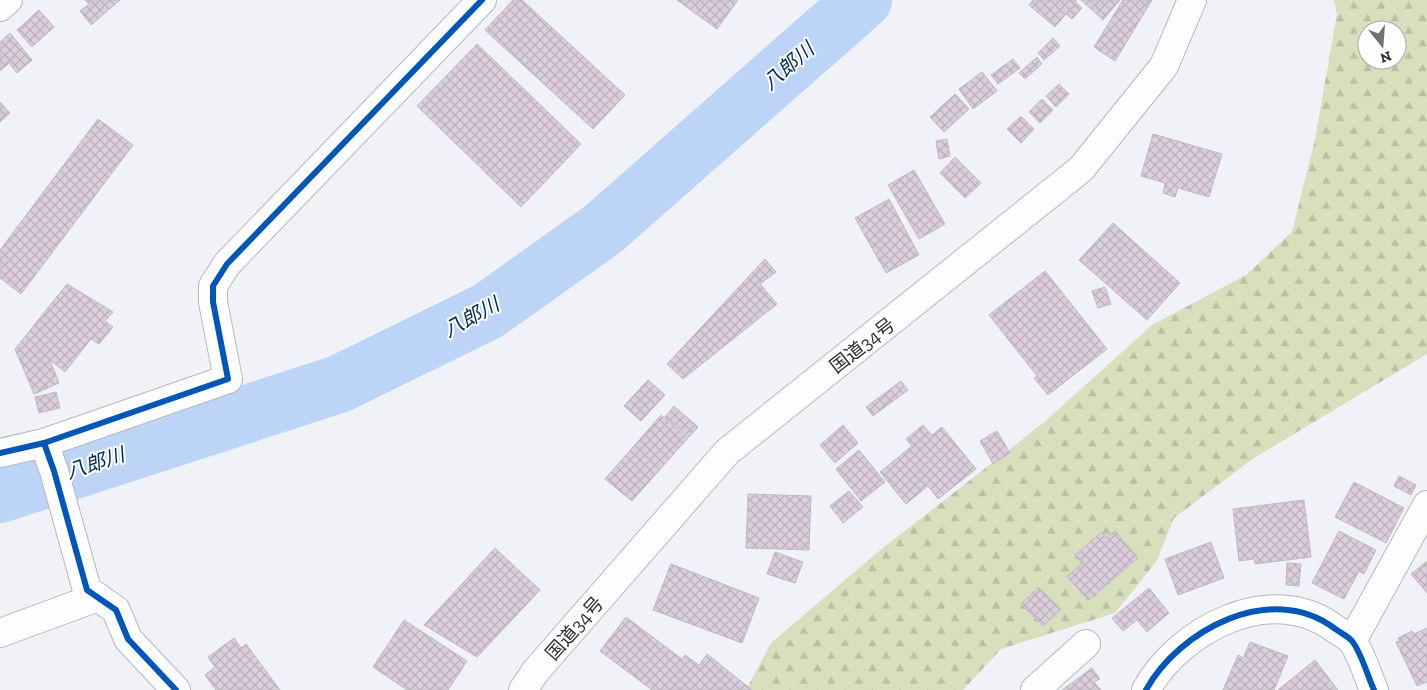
<svg xmlns="http://www.w3.org/2000/svg" width="1427" height="690" viewBox="0 0 1427 690" font-family="'Zilla Slab','Noto Sans JP',serif">
<style>
.forest{fill:url(#forest-firs);fill-rule:evenodd}
.lines{fill:none;stroke-linecap:round;stroke-linejoin:round}
.river{stroke:#bcd5f7;stroke-width:58}
.building{fill:url(#building-cross-hatch);stroke:#bdbcbf}
.minor-casing{stroke:#b7b8bc;stroke-width:30}
.highway-casing{stroke:#b7b8bc;stroke-width:30}
.minor{stroke:#fdfdfe;stroke-width:28}
.highway{stroke:#fdfdfe;stroke-width:28}
.cycleway-casing{stroke:#fefefe;stroke-width:9}
.cycleway{stroke:#0057b8;stroke-width:6}
.labels{text-anchor:middle;stroke-width:4;stroke-linejoin:round;paint-order:stroke}
.street-label{font-size:19px;fill:#2d2d30;stroke:#fefefe}
.water-label{font-size:20px;font-style:italic;fill:#002956;stroke:#fefefe}
</style>
<defs>
<pattern id="forest-firs" width="22" height="20" patternUnits="userSpaceOnUse" patternTransform="scale(1.25)"><rect width="22" height="20" fill="#d8dfbd"/><path d="M5 1l3.5 6h-7zM16 11l3.5 6h-7z" fill="#bac0a3"/></pattern>
<pattern id="building-cross-hatch" width="8" height="8" patternUnits="userSpaceOnUse" patternTransform="scale(1.25)"><rect width="8" height="8" fill="#dbcddc"/><path d="M0 0l8 8M0 8l8-8" fill="none" stroke="#bcb0bd"/></pattern>
</defs>
<rect width="100%" height="100%" fill="#f1f2f7"/>
<!-- forest -->
<path class="forest" d="M 1334,0 L 1427,0 L 1427,354 L 1251,460 L 1174,518 L 1156,562 L 1115,613 L 1001,649 L 963,690 L 746,690 L 771,643 L 879,551 L 1042,424 L 1152,325 L 1246,275 L 1292,232 L 1315,139 L 1337,14 ZM 1367,30 L 1397,30 L 1397,60 L 1367,60 Z"/>
<g class="lines">
<!-- river -->
<path class="river" d="M 0,494 L 339,384 L 488,311 L 603,229 L 863,0"/>
</g>
<!-- building -->
<g class="building">
<path d="M 85,0 L 120,0 L 91,25 L 80,11 L 89,4 Z"/>
<path d="M 513,0 L 522,0 L 625,95 L 593,129 L 485,30 Z"/>
<path d="M 677,0 L 738,0 L 717,29 Z"/>
<path d="M 1033,0 L 1077,0 L 1075,2 L 1082,8 L 1072,19 L 1066,14 L 1055,27 L 1029,5 Z"/>
<path d="M 1081,0 L 1120,0 L 1103,20 Z"/>
<path d="M 1123,0 L 1152,0 L 1115,61 L 1094,47 Z"/>
<path d="M 39,10 L 54,27 L 32,47 L 17,30 Z"/>
<path d="M 10,33 L 32,60 L 17,73 L 9,63 L 0,71 L 0,42 Z"/>
<path d="M 1053,38 L 1060,46 L 1044,60 L 1038,53 Z"/>
<path d="M 477,44 L 581,144 L 521,207 L 417,106 Z"/>
<path d="M 1037,57 L 1042,64 L 1025,79 L 1019,73 Z"/>
<path d="M 1013,59 L 1020,68 L 998,84 L 991,75 Z"/>
<path d="M 982,72 L 997,91 L 973,109 L 959,89 Z"/>
<path d="M 1059,84 L 1069,94 L 1056,107 L 1046,96 Z"/>
<path d="M 955,94 L 969,109 L 944,132 L 930,117 Z"/>
<path d="M 1042,99 L 1053,110 L 1040,123 L 1029,112 Z"/>
<path d="M 0,102 L 10,113 L 0,122 Z"/>
<path d="M 1021,116 L 1034,129 L 1021,143 L 1007,129 Z"/>
<path d="M 98,119 L 133,145 L 21,294 L 0,278 L 0,250 Z"/>
<path d="M 1153,134 L 1222,154 L 1209,197 L 1178,188 L 1175,197 L 1163,193 L 1165,183 L 1141,176 Z"/>
<path d="M 947,139 L 950,156 L 939,159 L 936,141 Z"/>
<path d="M 955,157 L 981,183 L 965,198 L 940,173 Z"/>
<path d="M 914,170 L 945,224 L 919,239 L 888,185 Z"/>
<path d="M 889,199 L 919,255 L 886,273 L 855,218 Z"/>
<path d="M 1113,223 L 1180,283 L 1147,320 L 1079,260 Z"/>
<path d="M 765,259 L 776,272 L 760,284 L 777,304 L 683,379 L 667,364 Z"/>
<path d="M 1045,271 L 1107,349 L 1048,395 L 1034,378 L 1037,376 L 989,315 Z"/>
<path d="M 67,284 L 113,312 L 105,321 L 113,327 L 99,344 L 91,339 L 65,372 L 50,360 L 59,383 L 34,394 L 15,349 Z"/>
<path d="M 1105,287 L 1111,304 L 1098,308 L 1092,291 Z"/>
<path d="M 648,380 L 665,395 L 641,421 L 624,406 Z"/>
<path d="M 901,381 L 908,390 L 873,416 L 866,407 Z"/>
<path d="M 56,392 L 60,408 L 39,413 L 35,397 Z"/>
<path d="M 674,406 L 698,427 L 689,437 L 665,417 Z"/>
<path d="M 661,415 L 688,438 L 632,501 L 605,479 Z"/>
<path d="M 843,425 L 858,443 L 835,463 L 820,445 Z"/>
<path d="M 923,425 L 932,435 L 942,427 L 976,469 L 938,499 L 928,486 L 906,504 L 880,472 L 912,446 L 906,439 Z"/>
<path d="M 997,431 L 1010,453 L 993,464 L 980,441 Z"/>
<path d="M 859,450 L 885,482 L 861,501 L 836,469 Z"/>
<path d="M 1399,476 L 1416,485 L 1411,495 L 1394,486 Z"/>
<path d="M 1354,482 L 1404,508 L 1386,543 L 1335,517 Z"/>
<path d="M 849,491 L 863,507 L 843,523 L 830,506 Z"/>
<path d="M 748,494 L 811,496 L 809,550 L 746,548 Z"/>
<path d="M 1304,500 L 1311,557 L 1255,564 L 1254,559 L 1239,561 L 1233,509 Z"/>
<path d="M 1115,531 L 1138,558 L 1088,600 L 1067,576 L 1082,564 L 1075,555 L 1102,532 L 1106,538 Z"/>
<path d="M 1339,531 L 1376,550 L 1364,574 L 1359,571 L 1344,599 L 1312,583 Z"/>
<path d="M 1211,542 L 1224,578 L 1178,595 L 1165,559 Z"/>
<path d="M 495,548 L 540,590 L 477,657 L 424,625 Z"/>
<path d="M 775,552 L 803,562 L 795,583 L 767,574 Z"/>
<path d="M 1427,561 L 1427,593 L 1411,574 Z"/>
<path d="M 1287,563 L 1301,564 L 1299,586 L 1286,585 Z"/>
<path d="M 671,564 L 759,598 L 742,643 L 653,610 Z"/>
<path d="M 1038,587 L 1061,609 L 1043,626 L 1021,604 Z"/>
<path d="M 1149,588 L 1169,613 L 1147,632 L 1137,620 L 1123,631 L 1112,618 Z"/>
<path d="M 626,617 L 682,659 L 685,655 L 699,665 L 707,654 L 752,690 L 652,690 L 600,651 Z"/>
<path d="M 404,620 L 467,661 L 448,690 L 407,690 L 373,667 Z"/>
<path d="M 1427,628 L 1427,682 L 1417,686 L 1396,642 L 1400,641 L 1398,638 L 1412,631 L 1414,634 Z"/>
<path d="M 234,638 L 241,648 L 246,644 L 280,690 L 216,690 L 205,675 L 215,667 L 208,657 Z"/>
<path d="M 1250,642 L 1288,656 L 1274,690 L 1223,690 L 1238,655 L 1243,658 Z"/>
<path d="M 1315,660 L 1338,690 L 1278,690 Z"/>
<path d="M 1092,668 L 1100,679 L 1094,682 L 1101,690 L 1062,690 Z"/>
</g>
<g class="lines">
<!-- minor casing -->
<g class="minor-casing">
<g id="minor">
<path d="M 0,7 L 8,0"/>
<path d="M 44,443 L 54,471 L 87,590 L 116,610 L 128,639 L 176,690"/>
<path d="M 0,453 L 44,443 L 228,379 L 213,302 L 213,286 L 227,264 L 482,0"/>
<path d="M 0,633 L 98,597"/>
<path d="M 1352,641 L 1427,505"/>
<path d="M 1035,690 L 1086,644"/>
<path d="M 1146,690 C 1179,630 1271,581 1334,628 C 1339,632 1348,636 1352,641 C 1361,652 1368,677 1374,690"/>
</g>
</g>
<!-- highway casing -->
<g class="highway-casing">
<path id="highway" d="M 523,690 L 535,672 L 727,452 L 1081,169 L 1164,66 L 1192,0"/>
</g>
<!-- minor -->
<use href="#minor" class="minor"/>
<!-- highway -->
<use href="#highway" class="highway"/>
<!-- cycleway casing -->
<g class="cycleway-casing">
<g id="cycleway">
<path d="M 44,443 L 54,471 L 87,590 L 116,610 L 128,639 L 176,690"/>
<path d="M 0,453 L 44,443 L 228,379 L 213,302 L 213,286 L 227,264 L 482,0"/>
<path d="M 1146,690 C 1179,630 1271,581 1334,628 C 1339,632 1348,636 1352,641 C 1361,652 1368,677 1374,690"/>
</g>
</g>
<!-- cycleway -->
<use href="#cycleway" class="cycleway"/>
</g>
<g class="labels">
<!-- street labels -->
<g class="street-label">
<text transform="translate(862 345) rotate(-38)" y="7">国道34号</text>
<text transform="translate(574 628) rotate(-49)" y="7">国道34号</text>
</g>
<!-- water labels -->
<g class="water-label">
<text transform="translate(788 66) rotate(-41)" y="7">八郎川</text>
<text transform="translate(471 317) rotate(-29)" y="7">八郎川</text>
<text transform="translate(95 463) rotate(-18)" y="7">八郎川</text>
</g>
</g>
<!-- north arrow -->
<g transform="translate(1382 45) rotate(163)"><circle r="24" fill="#fefefe" stroke="#aaaaac"/>
<path d="M0-4L9 19L0 12L-9 19Z" fill="#727276"/>
<text y="-8" font-size="14" font-weight="bold" text-anchor="middle" fill="#2d2d30">N</text>
</g>
</svg>
